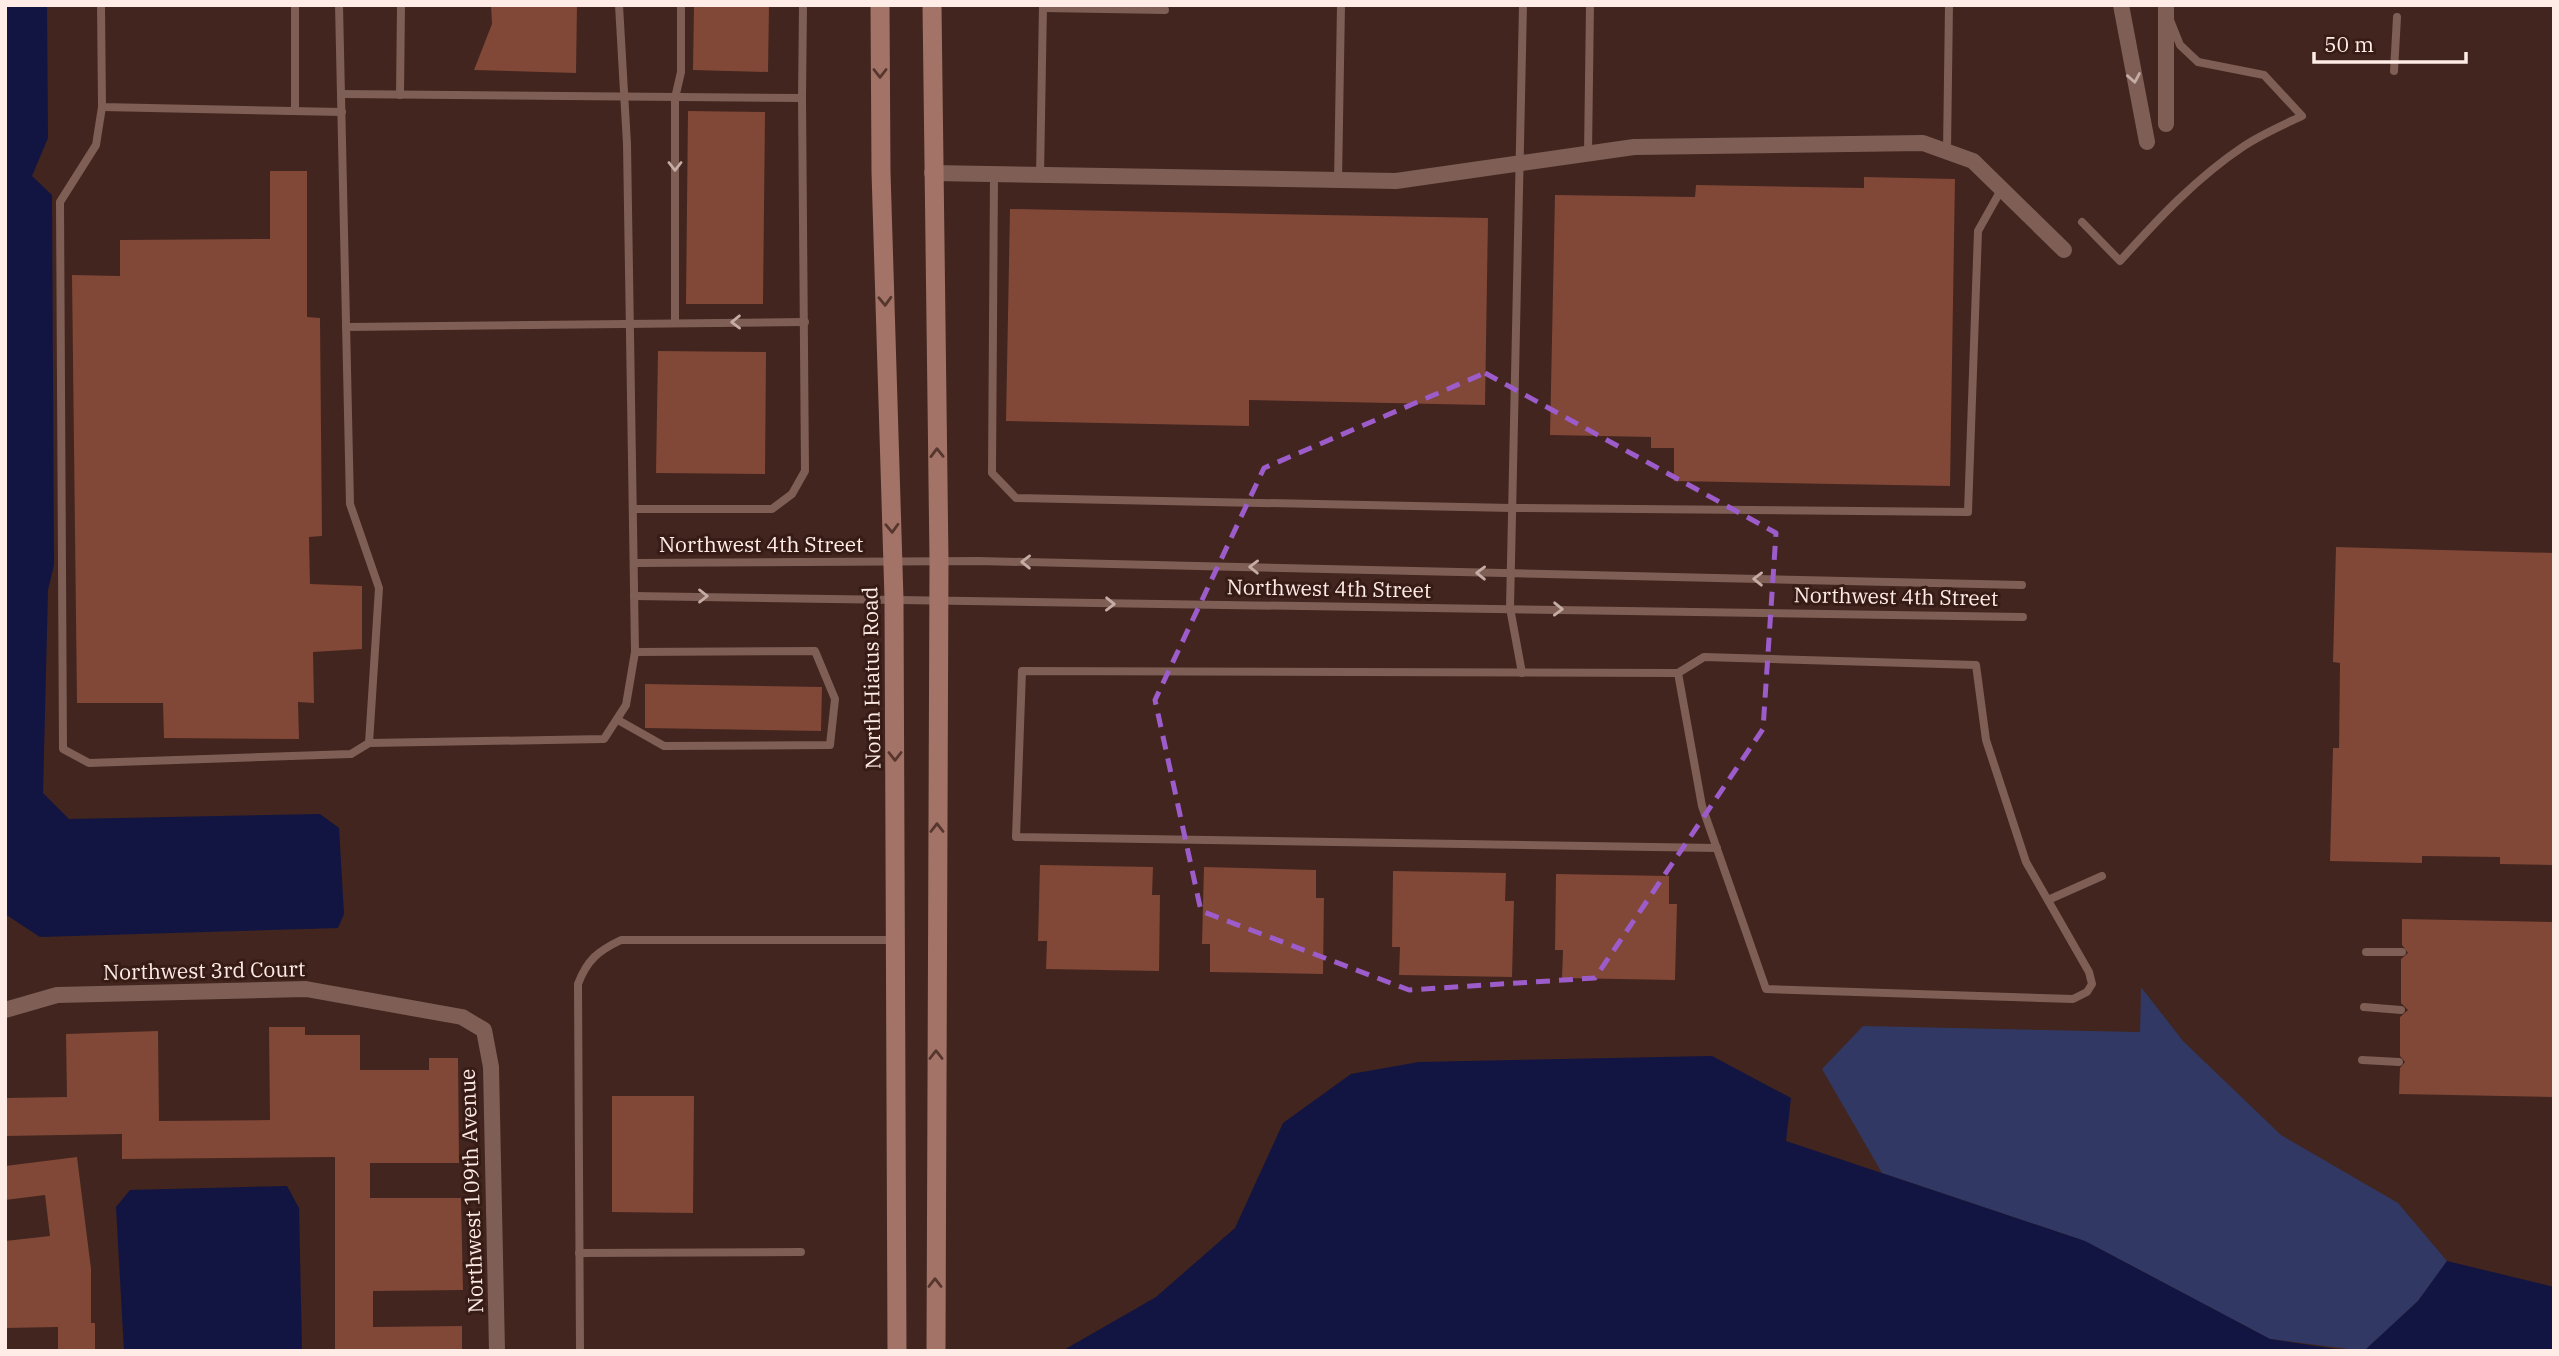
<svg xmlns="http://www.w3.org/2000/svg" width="2559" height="1356" viewBox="0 0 2559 1356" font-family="'IBM Plex Serif',serif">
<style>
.green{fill:#313863}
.water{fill:#121542}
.building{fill:#814737}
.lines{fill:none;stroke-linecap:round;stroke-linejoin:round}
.service{stroke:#7e5e55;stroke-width:8}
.minor{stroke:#7e5e55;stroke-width:16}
.secondary{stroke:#a27366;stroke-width:19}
.oneway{stroke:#56362d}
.oneway2{stroke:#c5aca5}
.marked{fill:none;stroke:#9c5cc9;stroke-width:5;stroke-dasharray:14 9;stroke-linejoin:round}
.labels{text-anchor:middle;stroke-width:6;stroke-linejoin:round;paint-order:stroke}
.street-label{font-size:21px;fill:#ffece6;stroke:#361c14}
</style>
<rect width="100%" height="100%" fill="#41251e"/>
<!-- green -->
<path class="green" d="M 2141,987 L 2183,1041 L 2281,1135 L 2398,1203 L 2447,1261 L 2418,1301 L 2364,1351 L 2270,1339 L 2085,1241 L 1882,1173 L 1822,1069 L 1863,1026 L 2140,1032 Z"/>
<!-- water -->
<g class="water">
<path d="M 5,5 L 47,5 L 48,138 L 32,176 L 52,195 L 54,565 L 48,590 L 43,793 L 69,819 L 320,814 L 339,828 L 344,914 L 338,928 L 40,937 L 5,914 Z"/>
<path d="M 1712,1056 L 1791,1098 L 1786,1141 L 2085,1241 L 2270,1339 L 2350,1351 L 1062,1351 L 1156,1297 L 1235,1228 L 1283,1123 L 1351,1074 L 1419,1062 Z"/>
<path d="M 287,1186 L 299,1208 L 302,1351 L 124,1351 L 116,1207 L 130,1190 Z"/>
<path d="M 2447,1261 L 2554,1287 L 2554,1351 L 2364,1351 L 2418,1301 Z"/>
</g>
<!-- building -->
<g class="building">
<path d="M 491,5 L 577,5 L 576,73 L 474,70 L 492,24 Z"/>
<path d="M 694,5 L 769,5 L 768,72 L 693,70 Z"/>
<path d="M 688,111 L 765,112 L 763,304 L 686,304 Z"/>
<path d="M 270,171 L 307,171 L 307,317 L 320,318 L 322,536 L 309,537 L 310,584 L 362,586 L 362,649 L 313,652 L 314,703 L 298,702 L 299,739 L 164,738 L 163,703 L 77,703 L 72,275 L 120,276 L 120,240 L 270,239 Z"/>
<path d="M 1864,177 L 1955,179 L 1950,486 L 1674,481 L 1674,448 L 1651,448 L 1651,437 L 1550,435 L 1555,195 L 1695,197 L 1696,185 L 1864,188 Z"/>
<path d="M 1010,209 L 1488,218 L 1485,405 L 1249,400 L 1249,426 L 1006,421 Z"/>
<path d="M 658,351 L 766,352 L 765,474 L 656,473 Z"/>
<path d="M 2336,547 L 2554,553 L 2554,865 L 2500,864 L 2500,857 L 2422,856 L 2422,863 L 2330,861 L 2333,748 L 2339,748 L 2340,663 L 2333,662 Z"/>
<path d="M 645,684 L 822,687 L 821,731 L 645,728 Z"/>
<path d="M 1040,865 L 1153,867 L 1152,895 L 1160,895 L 1159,971 L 1046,969 L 1047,941 L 1038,941 Z"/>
<path d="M 1204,867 L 1316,870 L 1316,898 L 1324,898 L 1323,974 L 1210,972 L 1210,944 L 1202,944 Z"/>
<path d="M 1393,871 L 1506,873 L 1505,901 L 1514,901 L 1512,977 L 1399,975 L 1400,947 L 1392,947 Z"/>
<path d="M 1556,874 L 1669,876 L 1669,904 L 1677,904 L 1675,980 L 1562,978 L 1563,950 L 1555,950 Z"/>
<path d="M 2402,919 L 2554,922 L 2554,1097 L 2399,1094 L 2400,1068 L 2405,1062 L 2400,1056 L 2400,1017 L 2408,1010 L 2401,1003 L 2401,959 L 2408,953 L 2402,945 Z"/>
<path d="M 269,1027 L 305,1027 L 305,1035 L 360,1035 L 360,1070 L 429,1070 L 429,1058 L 458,1058 L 459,1163 L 370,1163 L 370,1198 L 461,1198 L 463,1290 L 373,1291 L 373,1327 L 462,1326 L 462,1351 L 335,1351 L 335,1157 L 122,1159 L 122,1134 L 5,1136 L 5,1098 L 67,1097 L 66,1034 L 158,1031 L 159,1121 L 270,1120 Z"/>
<path d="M 612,1096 L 694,1096 L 693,1213 L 612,1212 Z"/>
<path d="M 77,1157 L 91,1269 L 91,1323 L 95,1323 L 95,1351 L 58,1351 L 58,1327 L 5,1328 L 5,1241 L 50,1236 L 45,1195 L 5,1200 L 5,1166 Z"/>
</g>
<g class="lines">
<!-- service -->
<g class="service">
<path d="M 101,5 L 102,107 L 342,112"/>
<path d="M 339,5 L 350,504 L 379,588 L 369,743 L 604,739 L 626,705 L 635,652 L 627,144 L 619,5"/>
<path d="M 1043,8 L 1165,10"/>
<path d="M 2394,71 L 2397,17"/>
<path d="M 341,94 L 802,98 L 803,5"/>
<path d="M 400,95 L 401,5"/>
<path d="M 102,107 L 96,145 L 60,202 L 63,749 L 89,763 L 351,754 L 369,743"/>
<path d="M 295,111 L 295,5"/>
<path d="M 1947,150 L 1949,5"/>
<path d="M 1588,153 L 1590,5"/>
<path d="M 994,175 L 992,473 L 1016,498 L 1512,508 L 1968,512 L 1978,231 L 2001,190"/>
<path d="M 1040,176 L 1043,5"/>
<path d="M 1338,181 L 1341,5"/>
<path d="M 2082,222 L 2120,261 C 2158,219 2196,178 2244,146 C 2262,134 2283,125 2302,116 L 2264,75 L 2198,62 L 2180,45 L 2170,20"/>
<path d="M 675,323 L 675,98 L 681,72 L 681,5"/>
<path d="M 346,327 L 805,322"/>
<path d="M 634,509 L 772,509 L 792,494 L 805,471 L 802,98"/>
<path d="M 634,563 L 978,561 L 2022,585"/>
<path d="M 634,596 L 2023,617"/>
<path d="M 1522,673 L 1510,608 L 1523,5"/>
<path d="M 1678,673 L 1702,806 L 1766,989 L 2073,999 L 2087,992 L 2092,984 L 2089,972 L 2026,862 L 1986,740 L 1976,665 L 1704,657 L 1678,673 L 1022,671 L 1016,837 L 1717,848"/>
<path d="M 618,720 L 664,746 L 830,745 L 835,699 L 815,651 L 635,652"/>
<path d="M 2048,900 L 2102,876"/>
<path d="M 2366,952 L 2402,952"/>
<path d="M 2364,1007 L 2401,1010"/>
<path d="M 2362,1060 L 2399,1062"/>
<path d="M 579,1253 L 801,1252"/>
<path d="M 580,1351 L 578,984 C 587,960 598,951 621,940 L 894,940"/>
</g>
<!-- minor -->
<g class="minor">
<path d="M 2121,5 L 2147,142"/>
<path d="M 2166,124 L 2166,5"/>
<path d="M 932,173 L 1396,181 L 1634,147 L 1923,143 L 1973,161 L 2064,250"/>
<path d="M 5,1010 L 57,995 L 306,989 L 462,1017 L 484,1030 L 491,1067 L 497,1351"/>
</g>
<!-- secondary -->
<g class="secondary">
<path d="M 880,5 L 881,172 L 894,599 L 897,1351"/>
<path d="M 932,5 L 939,561 L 936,1351"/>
</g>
</g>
<!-- one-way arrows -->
<defs><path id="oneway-chevron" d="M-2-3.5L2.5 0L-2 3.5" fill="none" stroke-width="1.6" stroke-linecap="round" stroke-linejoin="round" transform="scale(1.75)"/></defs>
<g class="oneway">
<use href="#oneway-chevron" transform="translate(880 73) rotate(90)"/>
<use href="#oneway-chevron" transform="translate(885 301) rotate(88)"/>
<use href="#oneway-chevron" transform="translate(937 453) rotate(-91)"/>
<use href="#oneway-chevron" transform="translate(892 528) rotate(88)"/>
<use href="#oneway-chevron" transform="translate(895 756) rotate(90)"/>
<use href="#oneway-chevron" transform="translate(937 828) rotate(-90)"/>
<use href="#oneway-chevron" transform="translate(936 1055) rotate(-90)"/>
<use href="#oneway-chevron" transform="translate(935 1283) rotate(-90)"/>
</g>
<g class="oneway2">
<use href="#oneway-chevron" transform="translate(2134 78) rotate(80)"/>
<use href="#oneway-chevron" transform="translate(675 166) rotate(90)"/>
<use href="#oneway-chevron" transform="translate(736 322) rotate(179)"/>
<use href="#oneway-chevron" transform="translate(1026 562) rotate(-179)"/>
<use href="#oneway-chevron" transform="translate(1254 567) rotate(-179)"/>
<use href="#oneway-chevron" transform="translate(1481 573) rotate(-179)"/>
<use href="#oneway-chevron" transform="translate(1758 579) rotate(-179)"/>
<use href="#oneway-chevron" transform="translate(703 596)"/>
<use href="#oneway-chevron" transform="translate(1110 604) rotate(1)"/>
<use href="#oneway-chevron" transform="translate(1558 609) rotate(1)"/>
</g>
<!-- marked area -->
<path class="marked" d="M 1485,373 L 1776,533 L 1763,729 L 1595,978 L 1409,990 L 1201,911 L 1155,700 L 1264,468 Z"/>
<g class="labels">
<!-- street labels -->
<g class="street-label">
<text x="761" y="552">Northwest 4th Street</text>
<text transform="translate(1329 589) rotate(1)" y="7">Northwest 4th Street</text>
<text transform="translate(1896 597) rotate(1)" y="7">Northwest 4th Street</text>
<text transform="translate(872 678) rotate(-91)" y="7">North Hiatus Road</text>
<text transform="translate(204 971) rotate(-1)" y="7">Northwest 3rd Court</text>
<text transform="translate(472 1191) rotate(-92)" y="7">Northwest 109th Avenue</text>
</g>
</g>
<!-- border -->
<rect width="2559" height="1356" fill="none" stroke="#ffece6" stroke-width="14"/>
<!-- scale -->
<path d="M2314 52v10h152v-10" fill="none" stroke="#ffece6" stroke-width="3.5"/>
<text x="2324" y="52" font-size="21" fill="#ffece6" stroke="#361c14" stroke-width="5" paint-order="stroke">50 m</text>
</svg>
